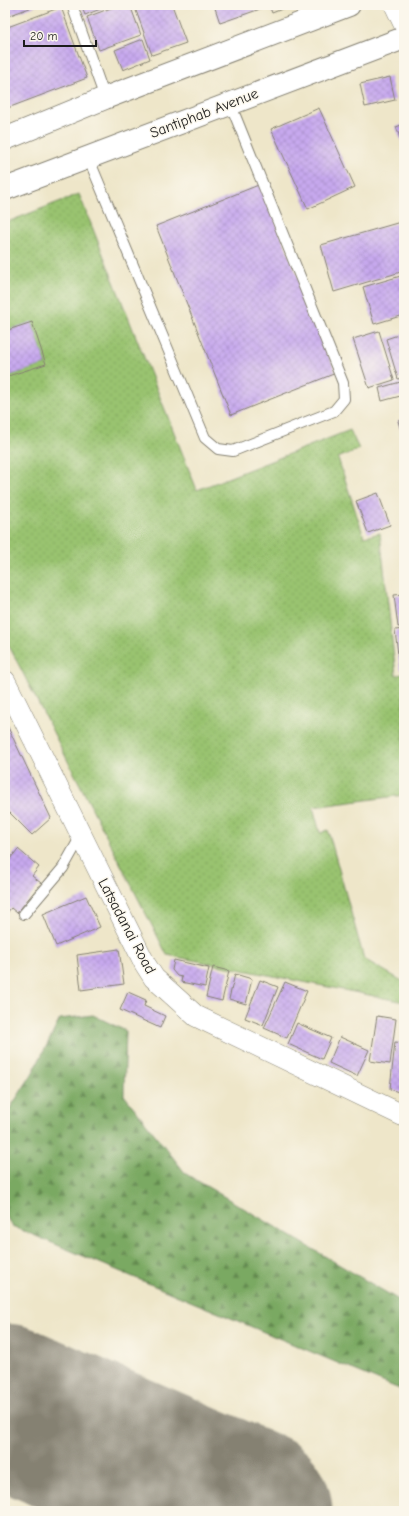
<svg xmlns="http://www.w3.org/2000/svg" width="409" height="1516" viewBox="0 0 409 1516" font-family="'Comic Neue',sans-serif">
<style>
.grass{fill:url(#grass-dots);stroke:#5a7046}
.forest{fill:url(#forest-firs);stroke:#4b623f}
.lines{fill:none;stroke-linecap:round;stroke-linejoin:round}
.runway{stroke:#858172;stroke-width:163}
.building{fill:url(#building-cross-hatch)}
.service-casing{stroke:#858172;stroke-width:12}
.minor-casing{stroke:#858172;stroke-width:22}
.tertiary-casing{stroke:#858172;stroke-width:24}
.service{stroke:#fff;stroke-width:10}
.minor{stroke:#fff;stroke-width:21}
.tertiary{stroke:#fff;stroke-width:22}
.labels{text-anchor:middle;stroke-width:3;stroke-linejoin:round;paint-order:stroke}
.street-label{font-size:15px;fill:#1c1c1c;stroke:#fbf7ec}
</style>
<defs>
<pattern id="grass-dots" width="8" height="8" patternUnits="userSpaceOnUse"><rect width="8" height="8" fill="#99c36f"/><path d="M2 2h.1M6 6h.1" fill="none" stroke="#83a760" stroke-width="1.8" stroke-linecap="round"/></pattern>
<pattern id="forest-firs" width="22" height="20" patternUnits="userSpaceOnUse"><rect width="22" height="20" fill="#7aa962"/><path d="M5 1l3.5 6h-7zM16 11l3.5 6h-7z" fill="#638950"/></pattern>
<pattern id="building-cross-hatch" width="8" height="8" patternUnits="userSpaceOnUse"><rect width="8" height="8" fill="#c7a9ee"/><path d="M0 0l8 8M0 8l8-8" fill="none" stroke="#aa91cc"/></pattern>
</defs>
<rect width="100%" height="100%" fill="#fbf7ec"/>
<filter id="ink" filterUnits="userSpaceOnUse"><feTurbulence type="fractalNoise" baseFrequency=".025" numOctaves="2"/><feDisplacementMap in="SourceGraphic" scale="8" xChannelSelector="R" yChannelSelector="G"/><feConvolveMatrix kernelMatrix="1 2 1 2 8 2 1 2 1" color-interpolation-filters="sRGB"/></filter>
<filter id="wash" filterUnits="userSpaceOnUse"><feTurbulence type="fractalNoise" baseFrequency=".012" numOctaves="4" result="noise"/><feDisplacementMap in="SourceGraphic" scale="16" xChannelSelector="R" yChannelSelector="G"/><feGaussianBlur stdDeviation="0.9" result="paint"/><feColorMatrix in="noise" values="0 0 0 0 0 0 0 0 0 0 0 0 0 0 0 0 0 1.4 0 .05"/><feComposite in="paint" operator="in"/></filter>
<g filter="url(#wash)">
<rect width="100%" height="100%" fill="#eee6c9"/>
<!-- grass -->
<path class="grass" d="M 79,194 L 197,490 L 350,430 L 359,449 L 338,458 L 364,537 L 380,533 L 396,675 L 404,674 L 404,795 L 313,807 L 320,833 L 328,830 L 364,959 L 404,982 L 404,1002 L 167,955 L 5,638 L 5,377 L 46,364 L 32,323 L 5,331 L 5,223 Z"/>
<!-- forest -->
<path class="forest" d="M 93,1015 L 126,1031 L 124,1095 L 186,1174 L 404,1303 L 404,1391 L 12,1226 L 5,1215 L 5,1116 L 32,1074 L 60,1019 Z"/>
<g class="lines">
<!-- runway -->
<path class="runway" d="M 5,1405 L 251,1511"/>
</g>
<g id="blocks">
<!-- building -->
<g class="building">
<path d="M 5,5 L 38,5 L 5,17 Z"/>
<path d="M 81,5 L 111,5 L 85,15 Z"/>
<path d="M 119,5 L 130,5 L 141,35 L 99,50 L 87,17 Z"/>
<path d="M 134,5 L 172,5 L 186,43 L 152,55 Z"/>
<path d="M 214,5 L 262,5 L 263,8 L 220,23 Z"/>
<path d="M 269,5 L 292,5 L 272,13 Z"/>
<path d="M 61,7 L 87,78 L 5,109 L 5,28 Z"/>
<path d="M 143,39 L 150,59 L 123,70 L 115,50 Z"/>
<path d="M 390,77 L 395,100 L 365,107 L 360,84 Z"/>
<path d="M 319,108 L 355,187 L 308,209 L 271,129 Z"/>
<path d="M 404,124 L 404,148 L 396,127 Z"/>
<path d="M 261,184 L 336,373 L 231,415 L 156,226 Z"/>
<path d="M 404,221 L 404,271 L 334,292 L 321,245 Z"/>
<path d="M 404,275 L 404,315 L 374,324 L 363,287 Z"/>
<path d="M 32,322 L 46,364 L 5,377 L 5,331 Z"/>
<path d="M 379,331 L 394,380 L 369,388 L 353,339 Z"/>
<path d="M 404,333 L 404,377 L 398,379 L 386,339 Z"/>
<path d="M 404,381 L 404,395 L 382,401 L 379,388 Z"/>
<path d="M 404,419 L 404,440 L 398,421 Z"/>
<path d="M 378,493 L 390,525 L 368,533 L 356,501 Z"/>
<path d="M 404,594 L 404,626 L 398,627 L 394,595 Z"/>
<path d="M 404,629 L 404,669 L 400,670 L 395,630 Z"/>
<path d="M 5,721 L 51,818 L 32,835 L 5,808 Z"/>
<path d="M 18,849 L 39,867 L 32,876 L 41,883 L 17,913 L 11,908 L 5,915 L 5,865 Z"/>
<path d="M 86,896 L 100,927 L 56,946 L 43,914 Z"/>
<path d="M 119,949 L 124,984 L 81,990 L 77,955 Z"/>
<path d="M 174,960 L 209,968 L 205,987 L 181,982 L 182,977 L 177,976 L 172,970 Z"/>
<path d="M 213,967 L 229,971 L 222,1001 L 206,997 Z"/>
<path d="M 235,974 L 252,979 L 246,1004 L 229,999 Z"/>
<path d="M 260,980 L 278,987 L 263,1025 L 245,1018 Z"/>
<path d="M 285,982 L 307,991 L 287,1038 L 264,1028 Z"/>
<path d="M 128,992 L 146,1000 L 144,1006 L 165,1016 L 160,1028 L 120,1010 Z"/>
<path d="M 377,1016 L 396,1019 L 390,1064 L 370,1061 Z"/>
<path d="M 297,1023 L 331,1038 L 322,1059 L 288,1044 Z"/>
<path d="M 340,1037 L 369,1050 L 357,1076 L 329,1063 Z"/>
<path d="M 395,1042 L 404,1043 L 404,1094 L 390,1089 Z"/>
</g>
</g>
</g>
<g filter="url(#ink)">
<use href="#blocks" fill-opacity="0" stroke="#858172" stroke-width="1"/>
<g class="lines">
<!-- service casing -->
<g class="service-casing">
<g id="service">
<path d="M 72,5 L 105,98"/>
<path d="M 88,157 L 205,438 L 218,449 L 233,451 L 334,411 L 344,399 L 343,383 L 230,103"/>
<path d="M 24,914 L 63,868 L 81,836"/>
</g>
</g>
<!-- minor casing -->
<g class="minor-casing">
<g id="minor">
<path d="M 395,5 L 404,24"/>
<path d="M 5,681 L 145,964 L 154,978 L 196,1016 L 404,1116"/>
</g>
</g>
<!-- tertiary casing -->
<g class="tertiary-casing">
<g id="tertiary">
<path d="M 5,139 L 105,98 L 349,5"/>
<path d="M 5,189 L 404,38"/>
</g>
</g>
<!-- service -->
<use href="#service" class="service"/>
<!-- minor -->
<use href="#minor" class="minor"/>
<!-- tertiary -->
<use href="#tertiary" class="tertiary"/>
</g>
</g>
<g class="labels">
<!-- street labels -->
<g class="street-label">
<text transform="translate(204 113) rotate(-21)" y="5">Santiphab Avenue</text>
<text transform="translate(127 926) rotate(62)" y="5">Latsadanai Road</text>
</g>
</g>
<!-- margin -->
<rect width="409" height="1516" fill="none" stroke="#fbf7ec" stroke-width="20"/>
<!-- scale -->
<path d="M24 40v6h72v-6" fill="none" stroke="#1c1c1c" stroke-width="2"/>
<text x="30" y="40" font-size="12" fill="#1c1c1c" stroke="#fbf7ec" stroke-width="3" paint-order="stroke">20 m</text>
</svg>
